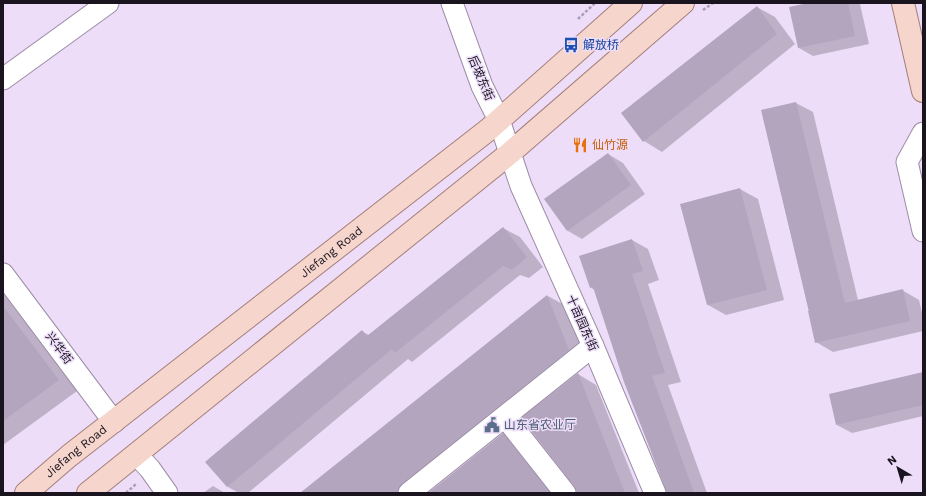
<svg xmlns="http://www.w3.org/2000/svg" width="926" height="496" viewBox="0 0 926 496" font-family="'Work Sans','Noto Sans SC',sans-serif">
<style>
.shadow{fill:#0003}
.building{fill:#b4a5bf}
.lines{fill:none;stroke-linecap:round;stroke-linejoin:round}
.minor-casing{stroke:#9c8da7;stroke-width:23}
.major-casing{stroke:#a47f79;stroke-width:24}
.path{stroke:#ab9eb4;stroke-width:2.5;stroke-dasharray:3 2;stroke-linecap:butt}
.minor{stroke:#fff;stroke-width:21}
.major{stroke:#f5d5cc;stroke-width:22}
.labels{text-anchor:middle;stroke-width:3;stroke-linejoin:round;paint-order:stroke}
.transit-label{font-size:12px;fill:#164399;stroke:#edddf9;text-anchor:start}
.street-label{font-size:12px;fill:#1a141e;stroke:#edddf9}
.food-label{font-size:12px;fill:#c56008;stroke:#edddf9;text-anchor:start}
.service-label{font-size:12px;fill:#4e5e75;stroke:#edddf9;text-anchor:start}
</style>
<rect width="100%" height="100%" fill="#edddf9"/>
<!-- shadow -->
<g class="shadow">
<path d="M 813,3 L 860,4 L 869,44 L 813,56 L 799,48 Z"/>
<path d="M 757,7 L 775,17 L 795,44 L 662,152 L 644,141 L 622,113 Z"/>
<path d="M 796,103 L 813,112 L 858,300 L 902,290 L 919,300 L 923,317 L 923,331 L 833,352 L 816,342 L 762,111 Z"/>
<path d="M 608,154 L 623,163 L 645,194 L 582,239 L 568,231 L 545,199 Z"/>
<path d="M 740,189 L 758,199 L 784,300 L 726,315 L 708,305 L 682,205 Z"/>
<path d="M 503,228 L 520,237 L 543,267 L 529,278 L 520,275 L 412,362 L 408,359 L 248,493 L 239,493 L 228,487 L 207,462 L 363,332 L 369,335 Z"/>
<path d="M 632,240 L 648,249 L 659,280 L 648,284 L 681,382 L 668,385 L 707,493 L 668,493 L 595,290 L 591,288 Z"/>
<path d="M 3,293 L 77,391 L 3,445 Z"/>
<path d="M 548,296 L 566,306 L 587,361 L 421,493 L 301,493 Z"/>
<path d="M 923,373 L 923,416 L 852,433 L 837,425 Z"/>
<path d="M 578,374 L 596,385 L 639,493 L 578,493 Z"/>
<path d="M 503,435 L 521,445 L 559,493 L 430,493 Z"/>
<path d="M 213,486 L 225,493 L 203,493 Z"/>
</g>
<!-- building -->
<g class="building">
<path d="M 808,3 L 848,3 L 855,36 L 798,48 L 789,7 Z"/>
<path d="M 757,6 L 777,34 L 643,142 L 621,113 Z"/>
<path d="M 796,102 L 845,303 L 903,289 L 910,321 L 815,343 L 808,311 L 809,311 L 761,110 Z"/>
<path d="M 608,153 L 631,185 L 567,231 L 544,199 Z"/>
<path d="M 740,188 L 767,290 L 707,305 L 680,204 Z"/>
<path d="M 503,227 L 527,257 L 512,270 L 503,266 L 395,353 L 392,349 L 227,487 L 205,462 L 362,330 L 367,336 Z"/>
<path d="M 632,239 L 643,271 L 632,274 L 665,373 L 652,376 L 694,493 L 667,493 L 624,382 L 593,287 L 590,288 L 579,256 Z"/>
<path d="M 547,295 L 569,350 L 402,484 L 398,488 L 397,493 L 300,493 Z"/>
<path d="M 3,306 L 59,380 L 3,421 Z"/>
<path d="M 923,372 L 923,405 L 836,425 L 829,394 Z"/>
<path d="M 578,373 L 625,493 L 577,493 L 574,486 L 521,418 Z"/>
<path d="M 503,433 L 550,493 L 428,493 Z"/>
</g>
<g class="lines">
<!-- minor casing -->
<g class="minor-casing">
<g id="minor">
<path d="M 452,3 L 482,86 L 499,120 L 521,186 L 593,346 L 655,493"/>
<path d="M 3,79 L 108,3"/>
<path d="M 923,133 L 907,162 L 923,231"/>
<path d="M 3,274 L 114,422"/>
<path d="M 505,417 L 565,493"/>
<path d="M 137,455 L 150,469 L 167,493"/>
<path d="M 409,493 L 593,346"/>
</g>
</g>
<!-- major casing -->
<g class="major-casing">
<g id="major">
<path d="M 903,3 L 923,91"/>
<path id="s1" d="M 26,493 L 69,456 L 488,130 L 631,3"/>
<path d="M 88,493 L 510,153 L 683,3"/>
</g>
</g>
<!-- path -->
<g class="path">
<path d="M 703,10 L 713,3"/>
<path d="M 578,19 L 595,3"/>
<path d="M 126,493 L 136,484"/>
</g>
<!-- minor -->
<use href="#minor" class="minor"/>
<!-- major -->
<use href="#major" class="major"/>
</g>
<!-- icons -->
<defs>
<g id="bus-bare" transform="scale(1.2)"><path d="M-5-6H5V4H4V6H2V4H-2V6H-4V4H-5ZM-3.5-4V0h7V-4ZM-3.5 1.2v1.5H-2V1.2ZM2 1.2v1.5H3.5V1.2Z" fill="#1a4fb4" stroke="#edddf9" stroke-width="2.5" paint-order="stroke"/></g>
<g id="restaurant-bare" transform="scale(1.2)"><path d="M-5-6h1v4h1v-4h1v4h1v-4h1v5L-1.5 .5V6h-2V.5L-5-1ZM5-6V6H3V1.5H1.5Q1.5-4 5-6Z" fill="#e8710a" stroke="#edddf9" stroke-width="2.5" paint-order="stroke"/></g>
<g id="civic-bare" transform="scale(1.2)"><path d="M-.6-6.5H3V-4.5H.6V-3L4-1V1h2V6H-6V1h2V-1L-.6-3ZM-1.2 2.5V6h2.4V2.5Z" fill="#5c6f8a" stroke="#edddf9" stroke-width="2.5" paint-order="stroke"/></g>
</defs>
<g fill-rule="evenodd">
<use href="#bus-bare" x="571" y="45"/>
<use href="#restaurant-bare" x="580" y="145"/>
<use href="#civic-bare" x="492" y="425"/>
</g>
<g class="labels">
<!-- transit labels -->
<g class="transit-label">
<text x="583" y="49">解放桥</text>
</g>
<!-- street labels -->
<g class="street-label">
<text transform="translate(481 78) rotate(67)" y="4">后坡东街</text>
<text dy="4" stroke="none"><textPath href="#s1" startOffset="389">Jiefang Road</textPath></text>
<text transform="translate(582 323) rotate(66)" y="4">十亩园东街</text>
<text transform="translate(59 348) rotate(53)" y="4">兴华街</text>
<text dy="4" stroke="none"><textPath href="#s1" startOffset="65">Jiefang Road</textPath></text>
</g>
<!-- food labels -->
<g class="food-label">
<text x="592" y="149">仙竹源</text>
</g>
<!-- service labels -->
<g class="service-label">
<text x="504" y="429">山东省农业厅</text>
</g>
</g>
<!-- border -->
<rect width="926" height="496" fill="none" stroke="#1a141e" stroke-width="8"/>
<!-- north arrow -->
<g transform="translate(898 468) rotate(322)" stroke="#edddf9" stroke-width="3" paint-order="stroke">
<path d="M0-3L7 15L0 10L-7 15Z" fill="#1a141e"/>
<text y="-6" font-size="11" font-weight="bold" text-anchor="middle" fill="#1a141e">N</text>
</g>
</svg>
